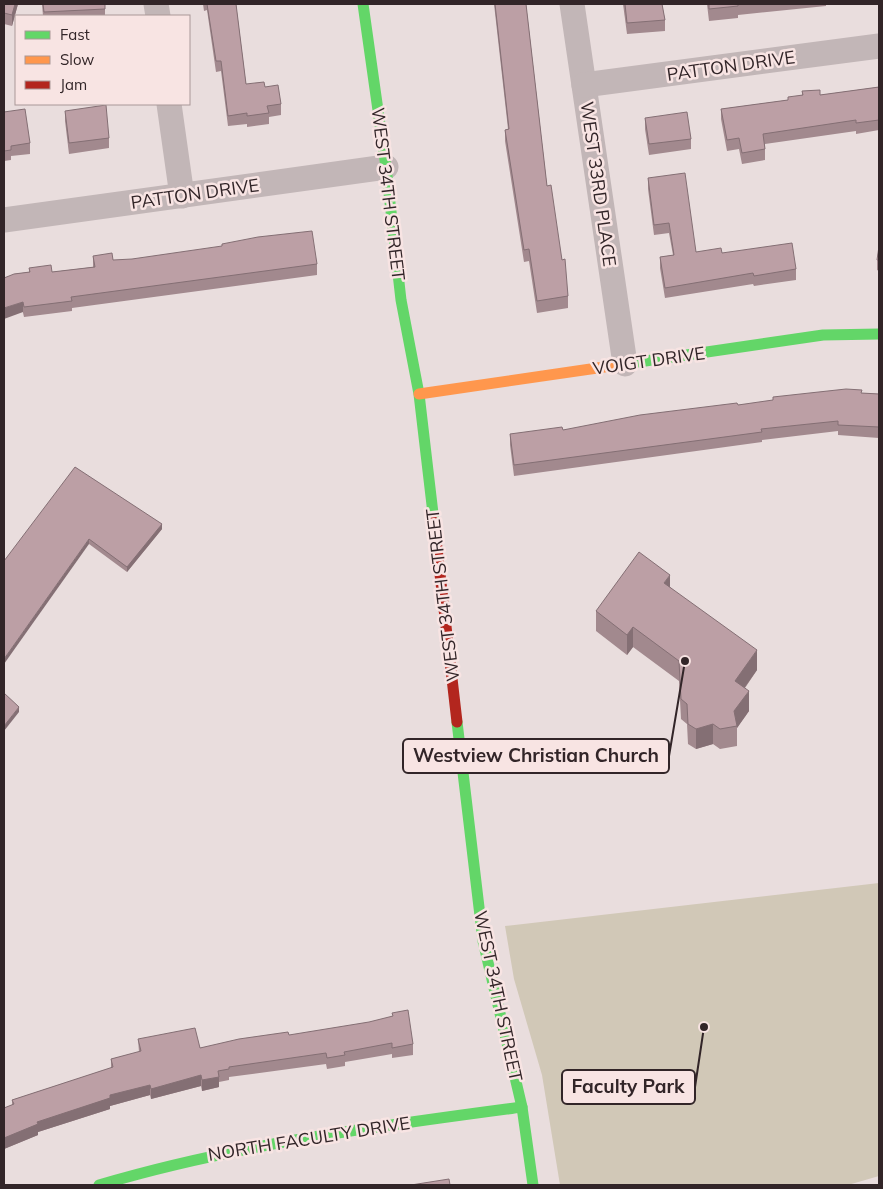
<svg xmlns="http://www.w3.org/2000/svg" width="883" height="1189" viewBox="0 0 883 1189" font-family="Mulish,sans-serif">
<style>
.green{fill:#d1c8b7}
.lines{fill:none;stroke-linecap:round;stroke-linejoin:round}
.street{stroke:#c2b6b7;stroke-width:25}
.fast{stroke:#63d668;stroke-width:11}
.slow{stroke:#ff974d;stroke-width:11}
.jam{stroke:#b3261e;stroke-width:11}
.wall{fill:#a2898e}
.shaded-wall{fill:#846f74}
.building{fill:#bc9fa5;stroke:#846f74}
.labels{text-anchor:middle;stroke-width:5;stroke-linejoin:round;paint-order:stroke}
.street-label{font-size:18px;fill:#322528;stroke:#f8e4e3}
.leader{fill:none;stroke:#322528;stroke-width:2}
.callout-dot{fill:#322528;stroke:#f8e4e3;stroke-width:2}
.callout{fill:#f8e4e3;stroke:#322528;stroke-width:2}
.callout-label{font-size:19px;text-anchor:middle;font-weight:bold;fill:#322528}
</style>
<rect width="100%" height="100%" fill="#e9dddd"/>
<!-- green -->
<path class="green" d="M 879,883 L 879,1176 L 848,1185 L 560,1185 L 542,1075 L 514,979 L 505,926 Z"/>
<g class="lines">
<!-- street -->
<g class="street">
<path d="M 156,4 L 158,16"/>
<path d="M 572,4 L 625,364"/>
<path d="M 584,85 L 879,46"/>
<path d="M 169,104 L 182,196"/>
<path d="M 4,220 L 386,167"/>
</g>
<!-- fast -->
<g class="fast">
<path d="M 363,4 L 386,167 L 401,300 L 419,394 L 434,522"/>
<path d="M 618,365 L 823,335 L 879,334"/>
<path d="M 457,722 L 483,941 L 522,1107 L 533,1185"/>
<path d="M 99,1185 C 237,1144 379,1126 522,1107"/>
</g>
<!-- slow -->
<path class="slow" d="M 419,394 L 618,365"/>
<!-- jam -->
<path class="jam" d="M 434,522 L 457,722"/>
</g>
<!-- wall -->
<g class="wall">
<path d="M 4,4 L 18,4 L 12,26 L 4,24 Z"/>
<path d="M 42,4 L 105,4 L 105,16 L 43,16 Z"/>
<path d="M 203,4 L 236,4 L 246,84 L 265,87 L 281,104 L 281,115 L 269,117 L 269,124 L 247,127 L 247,124 L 228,126 L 221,71 L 216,72 L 207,10 L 204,11 Z"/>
<path d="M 494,4 L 526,4 L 547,186 L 562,260 L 568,296 L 568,308 L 537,313 L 529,261 L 524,262 L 505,141 L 505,130 L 508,129 Z"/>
<path d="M 623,4 L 662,4 L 665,20 L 665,31 L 627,34 Z"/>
<path d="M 707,4 L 826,4 L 826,6 L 738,15 L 738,18 L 709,21 Z"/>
<path d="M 879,87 L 879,130 L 856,134 L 856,131 L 765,144 L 765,160 L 742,164 L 739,149 L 727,151 L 721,119 L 721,109 L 788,100 L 802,95 L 802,91 L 820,95 Z"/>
<path d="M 65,111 L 109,138 L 109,148 L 69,154 L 65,121 Z"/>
<path d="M 4,112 L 30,143 L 30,154 L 11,156 L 11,160 L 4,161 Z"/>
<path d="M 645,118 L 691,139 L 691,149 L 649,155 L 645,129 Z"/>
<path d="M 648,178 L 696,252 L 722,253 L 796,269 L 796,280 L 754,286 L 753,284 L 665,298 L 660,268 L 660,257 L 673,255 L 669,233 L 654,235 L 648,189 Z"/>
<path d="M 879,246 L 879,271 L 877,270 L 877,260 Z"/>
<path d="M 93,256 L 113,260 L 317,264 L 317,275 L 72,308 L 72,311 L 24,317 L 14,274 L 29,272 L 29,268 L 52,272 L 93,267 Z"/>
<path d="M 862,393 L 879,394 L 879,438 L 838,435 L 838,431 L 762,440 L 762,442 L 514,476 L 510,445 L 510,434 L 563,430 L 738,405 Z"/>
<path d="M 75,467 L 162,529 L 127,572 L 89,544 Z"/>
<path d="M 670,587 L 757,670 L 745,688 L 749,711 L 737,728 L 737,746 L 720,749 L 713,744 L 696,749 L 688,744 L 687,724 L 681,719 L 679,681 L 633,647 L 627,655 L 596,631 L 596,611 Z"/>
<path d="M 289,1035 L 413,1044 L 413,1055 L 392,1058 L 392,1054 L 345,1062 L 345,1066 L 327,1069 L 326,1064 L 229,1077 L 229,1080 L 219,1082 L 219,1087 L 202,1091 L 201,1086 L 151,1099 L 150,1095 L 110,1106 L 110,1109 L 38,1132 L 38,1135 L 4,1149 L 4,1108 L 12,1105 L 12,1100 L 111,1068 L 111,1059 L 139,1052 L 138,1039 L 200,1048 Z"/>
</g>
<!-- shaded-wall -->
<g class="shaded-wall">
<path d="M 15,4 L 18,4 L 12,26 L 12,15 Z"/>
<path d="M 23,302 L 23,312 L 4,319 L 4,308 Z"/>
<path d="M 162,524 L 162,529 L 127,572 L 127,567 Z"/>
<path d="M 89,539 L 89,544 L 4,664 L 4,659 Z"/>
<path d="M 670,575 L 670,595 L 664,583 Z"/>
<path d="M 633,627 L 633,647 L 627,655 L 627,635 Z"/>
<path d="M 757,650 L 757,670 L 735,701 L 735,681 Z"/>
<path d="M 749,691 L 749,711 L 737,728 L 734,711 Z"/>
<path d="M 19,707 L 19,712 L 4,731 L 4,726 Z"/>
<path d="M 713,724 L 713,744 L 696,749 L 696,729 Z"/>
<path d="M 201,1075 L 201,1086 L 151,1099 L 151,1089 Z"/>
<path d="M 219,1077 L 219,1087 L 202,1091 L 202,1080 Z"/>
<path d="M 150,1085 L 150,1095 L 110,1106 L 110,1109 L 38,1132 L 38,1135 L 4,1149 L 4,1138 L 37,1122 L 110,1095 Z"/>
</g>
<!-- building -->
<g class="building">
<path d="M 4,4 L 15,4 L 12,15 L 4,13 Z"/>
<path d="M 43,4 L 105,4 L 105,9 L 44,12 Z"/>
<path d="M 207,4 L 236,4 L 246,84 L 264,82 L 265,87 L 278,85 L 281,104 L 267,106 L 269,113 L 247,116 L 247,113 L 228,116 L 221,61 L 216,61 Z"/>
<path d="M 495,4 L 526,4 L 547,186 L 551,185 L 562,260 L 565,259 L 568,296 L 537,301 L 529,249 L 524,250 L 505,130 L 509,129 Z"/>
<path d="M 625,4 L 662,4 L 665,20 L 627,23 Z"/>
<path d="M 709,4 L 738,4 L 738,6 L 709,9 Z"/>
<path d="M 879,87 L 879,120 L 856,123 L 856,120 L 763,134 L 765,149 L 742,153 L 739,138 L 727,140 L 721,109 L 788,100 L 788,97 L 803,95 L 802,91 L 820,90 L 820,95 Z"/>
<path d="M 106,105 L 109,138 L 69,143 L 65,111 Z"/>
<path d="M 25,109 L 30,143 L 11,146 L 11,150 L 4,151 L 4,112 Z"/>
<path d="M 687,112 L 691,139 L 649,144 L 645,118 Z"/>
<path d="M 685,173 L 696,252 L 721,248 L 722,253 L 792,243 L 796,269 L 754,276 L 753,273 L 665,288 L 660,257 L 674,255 L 669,223 L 654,225 L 648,178 Z"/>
<path d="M 312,231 L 317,264 L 71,297 L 72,301 L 24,307 L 23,302 L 4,308 L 4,278 L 14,274 L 30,272 L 29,268 L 51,265 L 52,272 L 95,267 L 93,256 L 112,253 L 113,260 L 132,259 L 222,246 L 222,244 L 258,237 Z"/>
<path d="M 879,246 L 879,260 L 877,260 Z"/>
<path d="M 846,389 L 862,390 L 861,393 L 879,394 L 879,427 L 838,425 L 838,421 L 761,429 L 762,432 L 514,465 L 510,434 L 562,427 L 563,430 L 640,415 L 737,403 L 738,405 L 773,400 L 773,397 Z"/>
<path d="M 75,467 L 162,524 L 127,567 L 89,539 L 4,659 L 4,561 Z"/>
<path d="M 639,552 L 670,575 L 664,583 L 757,650 L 735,681 L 749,691 L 734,711 L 737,726 L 720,729 L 713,724 L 696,729 L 688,724 L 687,704 L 681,699 L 679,661 L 633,627 L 627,635 L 596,611 Z"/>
<path d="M 4,693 L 19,707 L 4,726 Z"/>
<path d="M 408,1010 L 413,1044 L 392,1048 L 392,1043 L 344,1052 L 345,1055 L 327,1058 L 326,1053 L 229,1067 L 229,1069 L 218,1071 L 219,1077 L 202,1080 L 201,1075 L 151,1089 L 150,1085 L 110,1095 L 110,1098 L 37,1122 L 38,1124 L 4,1138 L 4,1108 L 14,1104 L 12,1100 L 113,1067 L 111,1059 L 141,1051 L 138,1039 L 195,1028 L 200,1048 L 239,1039 L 288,1032 L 289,1035 L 369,1022 L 393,1016 L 392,1013 Z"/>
<path d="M 449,1179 L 450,1185 L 411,1185 Z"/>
</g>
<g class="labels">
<!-- street labels -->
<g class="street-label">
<text transform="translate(731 66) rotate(-8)" y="6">PATTON DRIVE</text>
<text transform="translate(598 184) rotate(82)" y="6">WEST 33RD PLACE</text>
<text transform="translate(195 194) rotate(-8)" y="6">PATTON DRIVE</text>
<text transform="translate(388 194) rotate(83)" y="6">WEST 34TH STREET</text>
<text transform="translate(649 361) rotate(-8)" y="6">VOIGT DRIVE</text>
<text transform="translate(443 595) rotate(-97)" y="6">WEST 34TH STREET</text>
<text transform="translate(498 996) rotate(78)" y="6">WEST 34TH STREET</text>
<text transform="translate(309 1139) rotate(-9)" y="6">NORTH FACULTY DRIVE</text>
</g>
</g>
<!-- callouts -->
<path class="leader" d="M685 661L669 756M704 1027L695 1087"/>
<g class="callout-dot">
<circle cx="685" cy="661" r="5"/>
<circle cx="704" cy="1027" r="5"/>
</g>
<g class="callout">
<rect x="403" y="739" width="266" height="34" rx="5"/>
<rect x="562" y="1070" width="133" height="34" rx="5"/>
</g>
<g class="callout-label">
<text x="536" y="762">Westview Christian Church</text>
<text x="628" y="1093">Faculty Park</text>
</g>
<!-- border -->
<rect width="883" height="1189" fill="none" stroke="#322528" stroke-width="10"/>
<!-- legend -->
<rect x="15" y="15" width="175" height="90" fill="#f8e4e3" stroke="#a99898"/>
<rect x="25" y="31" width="25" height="8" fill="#63d668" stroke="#a99898"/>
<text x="60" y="40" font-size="15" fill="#322528">Fast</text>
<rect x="25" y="56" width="25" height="8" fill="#ff974d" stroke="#a99898"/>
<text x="60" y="65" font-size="15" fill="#322528">Slow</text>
<rect x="25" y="81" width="25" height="8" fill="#b3261e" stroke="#a99898"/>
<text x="60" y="90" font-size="15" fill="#322528">Jam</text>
</svg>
